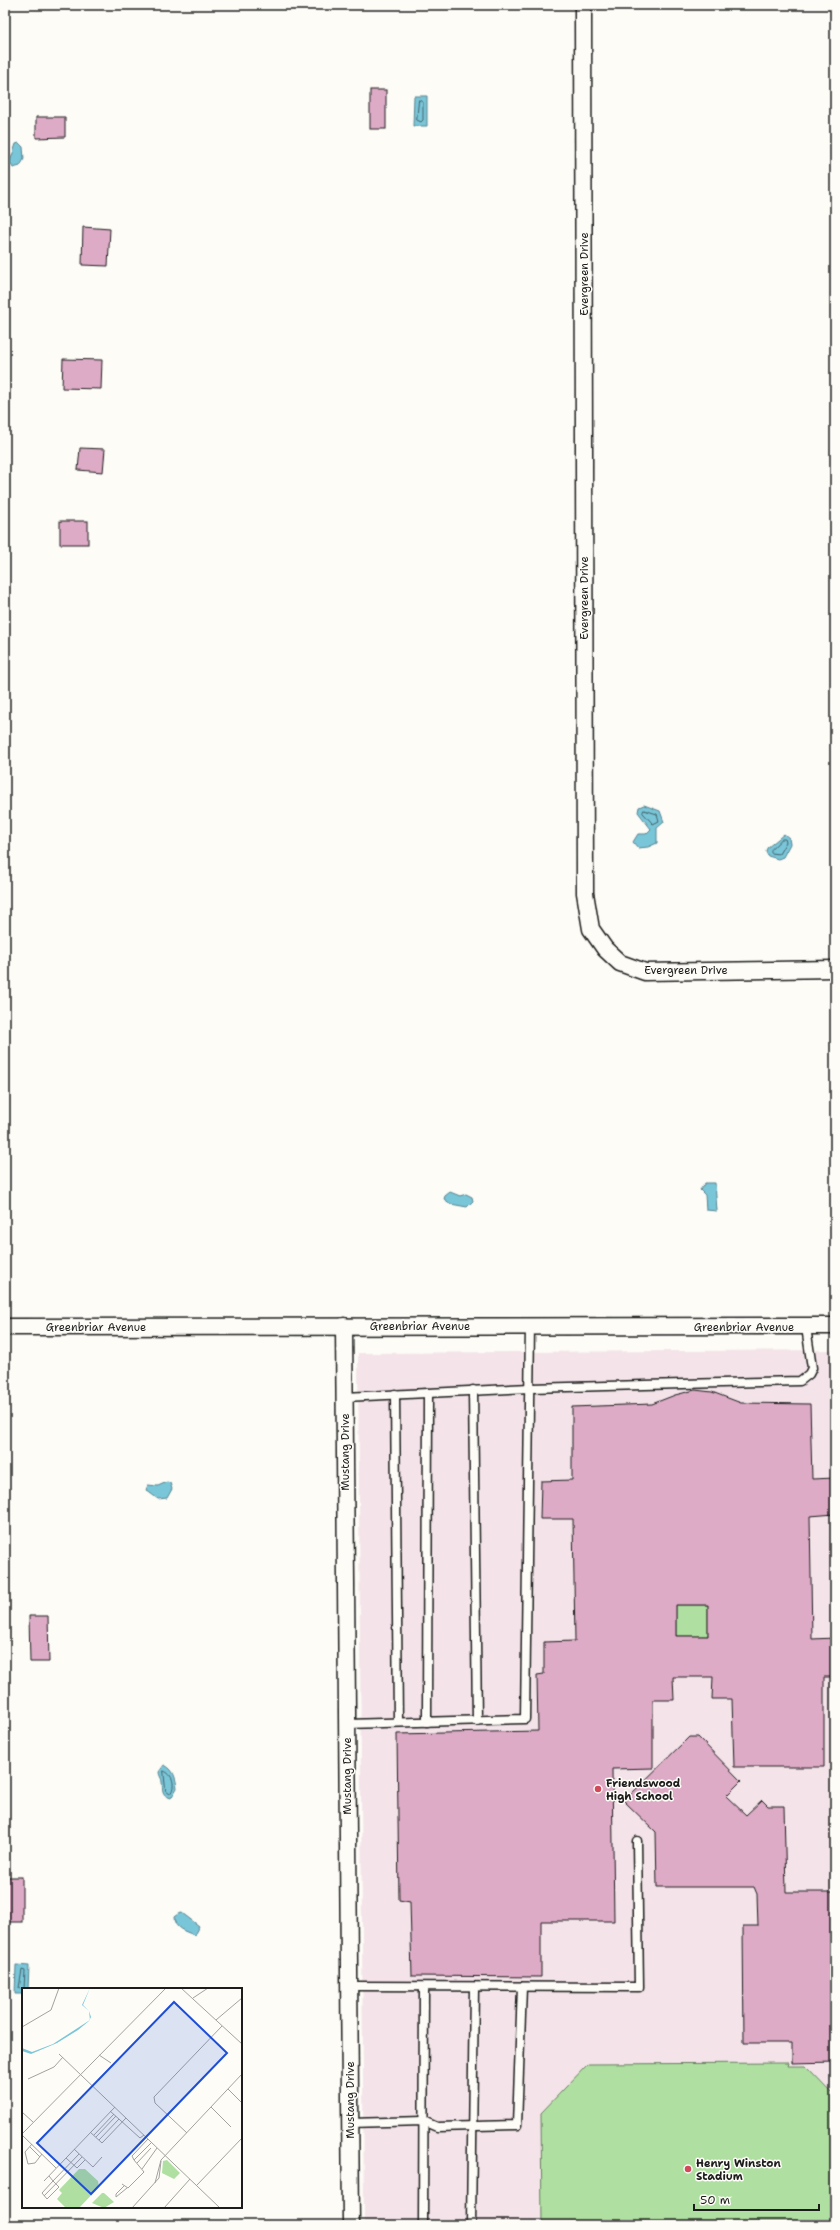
<svg xmlns="http://www.w3.org/2000/svg" width="840" height="2230" viewBox="0 0 840 2230" font-family="'Shantell Sans',sans-serif">
<style>
.built{fill:#f4e4e9}
.green{fill:#afe0a1;stroke:#667e5e}
.water{fill:#7ac6d9;stroke:#54828d}
.lines{fill:none;stroke-linecap:round;stroke-linejoin:round}
.shore{stroke:#426068;stroke-width:1}
.building{fill:#deabc7;stroke:#1c1c1c;fill-rule:evenodd}
.service-casing{stroke:#1c1c1c;stroke-width:11}
.minor-casing{stroke:#1c1c1c;stroke-width:19}
.service{stroke:#fdfcf7;stroke-width:8}
.minor{stroke:#fdfcf7;stroke-width:16}
.poi-dot{fill:#d1495b;stroke:#fdfcf7;stroke-width:1.5}
.labels{text-anchor:middle;stroke-width:3;stroke-linejoin:round;paint-order:stroke}
.street-label{font-size:11px;fill:#1c1c1c;stroke:#fdfcf7}
.poi-label{font-size:11px;font-weight:bold;fill:#1c1c1c;stroke:#fdfcf7;text-anchor:start}
.inset-road{fill:none;stroke:#a3a29f;stroke-width:1}
.view{fill:#1d4ed8;fill-opacity:0.15;stroke:#1d4ed8;stroke-width:2}
.inset-edge{fill:none;stroke:#1c1c1c;stroke-width:2}
</style>
<rect width="100%" height="100%" fill="#fdfcf7"/>
<filter id="ink" filterUnits="userSpaceOnUse"><feTurbulence type="fractalNoise" baseFrequency=".025" numOctaves="2"/><feDisplacementMap in="SourceGraphic" scale="8" xChannelSelector="R" yChannelSelector="G"/><feConvolveMatrix kernelMatrix="1 2 1 2 8 2 1 2 1" color-interpolation-filters="sRGB"/></filter>
<g filter="url(#ink)">
<!-- built -->
<path class="built" d="M 835,1350 L 835,2225 L 364,2225 L 358,1353 Z"/>
<!-- green -->
<g class="green">
<rect x="676" y="1605" width="32" height="31"/>
<path d="M 788,2063 L 787,2066 L 806,2066 L 835,2096 L 835,2225 L 542,2225 L 541,2113 L 588,2064 Z"/>
</g>
<!-- water -->
<g class="water">
<path d="M 414,96 L 427,96 L 427,126 L 413,126 Z"/>
<path d="M 19,143 L 23,147 L 24,159 L 20,166 L 13,168 L 10,162 L 16,144 Z"/>
<path d="M 644,805 L 660,811 L 664,822 L 657,828 L 657,843 L 648,847 L 638,848 L 633,842 L 638,834 L 646,834 L 651,829 L 638,812 L 639,807 Z"/>
<path d="M 784,834 L 789,838 L 790,844 L 783,857 L 778,859 L 768,856 L 766,852 L 767,848 Z"/>
<path d="M 705,1183 L 715,1183 L 717,1211 L 706,1210 L 705,1195 L 700,1190 Z"/>
<path d="M 450,1192 L 460,1196 L 466,1194 L 472,1197 L 473,1201 L 467,1207 L 451,1204 L 444,1199 L 445,1196 Z"/>
<path d="M 167,1482 L 170,1483 L 172,1489 L 167,1498 L 158,1499 L 146,1490 L 148,1485 L 158,1486 Z"/>
<path d="M 164,1765 C 174,1769 176,1779 177,1788 L 171,1798 C 161,1795 163,1790 162,1782 C 162,1778 159,1776 159,1772 Z"/>
<path d="M 182,1913 L 199,1926 L 194,1935 C 185,1931 174,1929 174,1917 L 178,1914 Z"/>
<path d="M 16,1965 L 29,1966 L 28,1989 L 23,1989 L 23,1994 L 15,1994 Z"/>
</g>
<g class="lines">
<!-- shore -->
<g class="shore">
<path d="M 419,100 L 423,102 L 423,120 L 421,122 L 417,120 Z"/>
<path d="M 644,810 L 657,814 L 659,821 L 653,824 L 643,813 Z"/>
<path d="M 782,839 L 785,839 L 786,842 L 779,854 L 771,853 L 771,850 Z"/>
<path d="M 164,1771 C 173,1774 176,1786 170,1794 L 166,1791 Z"/>
<path d="M 23,1990 L 19,1988 L 22,1970 L 25,1971 L 24,1989"/>
</g>
</g>
<!-- building -->
<g class="building">
<rect x="370" y="90" width="16" height="39"/>
<path d="M 36,117 L 65,117 L 65,137 L 36,138 Z"/>
<path d="M 83,227 L 110,229 L 108,266 L 82,265 Z"/>
<path d="M 63,359 L 102,360 L 101,389 L 62,388 Z"/>
<path d="M 80,448 L 105,449 L 103,472 L 78,470 Z"/>
<rect x="60" y="521" width="28" height="23"/>
<path d="M 695,1390 L 712,1392 L 741,1403 L 810,1404 L 812,1479 L 835,1478 L 835,1514 L 810,1516 L 812,1639 L 835,1638 L 835,1677 L 824,1677 L 824,1767 L 734,1767 L 732,1699 L 712,1699 L 713,1677 L 673,1677 L 674,1700 L 653,1700 L 653,1768 L 612,1769 L 614,1921 L 541,1921 L 541,1977 L 412,1976 L 410,1902 L 399,1900 L 397,1734 L 538,1731 L 537,1675 L 544,1674 L 544,1642 L 575,1641 L 573,1519 L 540,1519 L 541,1481 L 572,1480 L 572,1407 L 652,1404 L 675,1395 ZM 676,1605 L 708,1605 L 708,1636 L 676,1636 Z"/>
<path d="M 29,1616 L 48,1616 L 49,1662 L 30,1662 Z"/>
<path d="M 689,1737 L 698,1737 L 741,1781 L 726,1796 L 746,1815 L 762,1800 L 768,1806 L 784,1806 L 786,1892 L 835,1892 L 835,2062 L 792,2063 L 792,2043 L 744,2043 L 743,1926 L 758,1926 L 757,1894 L 754,1887 L 657,1887 L 656,1832 L 624,1801 Z"/>
<rect x="5" y="1877" width="17" height="45"/>
</g>
<g class="lines">
<!-- service casing -->
<g class="service-casing">
<g id="service">
<path d="M 473,1390 L 477,1721"/>
<path d="M 395,1394 L 398,1722"/>
<path d="M 345,1397 L 530,1388 L 800,1381 L 809,1374 L 812,1368 L 806,1327"/>
<path d="M 427,1722 L 428,1393"/>
<path d="M 347,1724 L 525,1719 L 530,1326"/>
<path d="M 349,1986 L 639,1987 L 637,1841"/>
<path d="M 350,2123 L 423,2121 L 437,2127 L 517,2125 L 522,1987"/>
<path d="M 423,2225 L 424,1987"/>
<path d="M 471,2225 L 474,1987"/>
</g>
</g>
<!-- minor casing -->
<g class="minor-casing">
<g id="minor">
<path d="M 583,5 L 585,893 L 591,929 L 605,949 L 620,963 L 645,972 L 835,969"/>
<path d="M 344,1326 L 351,2225"/>
<path d="M 5,1327 L 835,1326"/>
</g>
</g>
<!-- service -->
<use href="#service" class="service"/>
<!-- minor -->
<use href="#minor" class="minor"/>
</g>
</g>
<!-- markers -->
<g class="poi-dot">
<circle cx="598" cy="1789" r="4"/>
<circle cx="688" cy="2169" r="4"/>
</g>
<g class="labels">
<!-- street labels -->
<g class="street-label">
<text transform="translate(584 274) rotate(-90)" y="4">Evergreen Drive</text>
<text transform="translate(584 598) rotate(-90)" y="4">Evergreen Drive</text>
<text x="686" y="974">Evergreen Drive</text>
<text x="420" y="1330">Greenbriar Avenue</text>
<text x="96" y="1331">Greenbriar Avenue</text>
<text x="744" y="1331">Greenbriar Avenue</text>
<text transform="translate(345 1452) rotate(-90)" y="4">Mustang Drive</text>
<text transform="translate(347 1776) rotate(-90)" y="4">Mustang Drive</text>
<text transform="translate(350 2100) rotate(-90)" y="4">Mustang Drive</text>
</g>
<!-- poi labels -->
<g class="poi-label">
<text x="606" y="1787">Friendswood<tspan x="606" dy="13">High School</tspan></text>
<text x="696" y="2167">Henry Winston<tspan x="696" dy="13">Stadium</tspan></text>
</g>
</g>
<!-- overview -->
<g transform="translate(22 1988)">
<rect width="220" height="220" fill="#fdfcf7"/>
<path d="M 145,172 L 158,185 L 152,191 L 140,185 L 141,173 ZM 57,181 L 63,181 L 76,193 L 77,199 L 57,220 L 44,220 L 35,211 L 40,205 L 37,202 ZM 80,205 L 82,205 L 92,214 L 82,220 L 70,215 Z" fill="#afe0a1"/>
<path d="M 68,0 L 61,17 L 67,23 L 69,29 L 67,33 L 56,42 L 35,55 L 9,66 L 0,63 L 0,60 L 10,64 L 31,56 L 68,32 L 67,23 L 60,17 Z" fill="#7ac6d9"/>
<path class="inset-road" d="M 159,0 L 220,56M 171,10 L 186,0M 194,32 L 220,10M 0,39 L 29,22 L 37,0M 37,66 L 198,220M 77,67 L 89,75M 6,91 L 32,79 L 41,69M 206,101 L 220,115M 189,119 L 209,139M 88,123 L 118,150 L 122,147M 0,124 L 11,134M 68,144 L 80,155 L 104,130M 165,145 L 133,115 L 132,109 L 200,38M 0,146 L 144,0M 0,147 L 34,180M 72,147 L 92,126M 74,149 L 94,128M 126,151 L 110,168 L 112,172 L 130,154M 77,152 L 97,131M 10,156 L 3,164 L 6,176 L 13,175 L 20,166M 8,159 L 18,169M 52,161 L 71,179 L 80,169M 44,170 L 55,180 L 63,172M 115,175 L 129,160M 120,181 L 135,160M 27,188 L 31,193 L 57,166M 22,193 L 93,119M 31,193 L 37,199 L 25,211 L 20,205 ZM 133,195 L 139,172 L 220,86M 100,196 L 106,200 L 122,184 L 112,172M 175,197 L 220,150M 102,198 L 94,206 L 94,209 L 105,200M 22,208 L 60,169M 110,220 L 137,190 L 139,173M 142,220 L 168,191"/>
<path class="view" d="M 152,14 L 205,65 L 69,206 L 15,155 Z"/>
<rect width="220" height="220" class="inset-edge"/>
</g>
<!-- margin -->
<rect width="840" height="2230" fill="none" stroke="#fdfcf7" stroke-width="20"/>
<rect x="10" y="10" width="820" height="2210" fill="none" stroke="#1c1c1c" stroke-width="1.5" filter="url(#ink)"/>
<!-- scale -->
<path d="M694 2204v6h125v-6" fill="none" stroke="#1c1c1c" stroke-width="2"/>
<text x="700" y="2204" font-size="12" fill="#1c1c1c" stroke="#fdfcf7" stroke-width="3" paint-order="stroke">50 m</text>
</svg>
